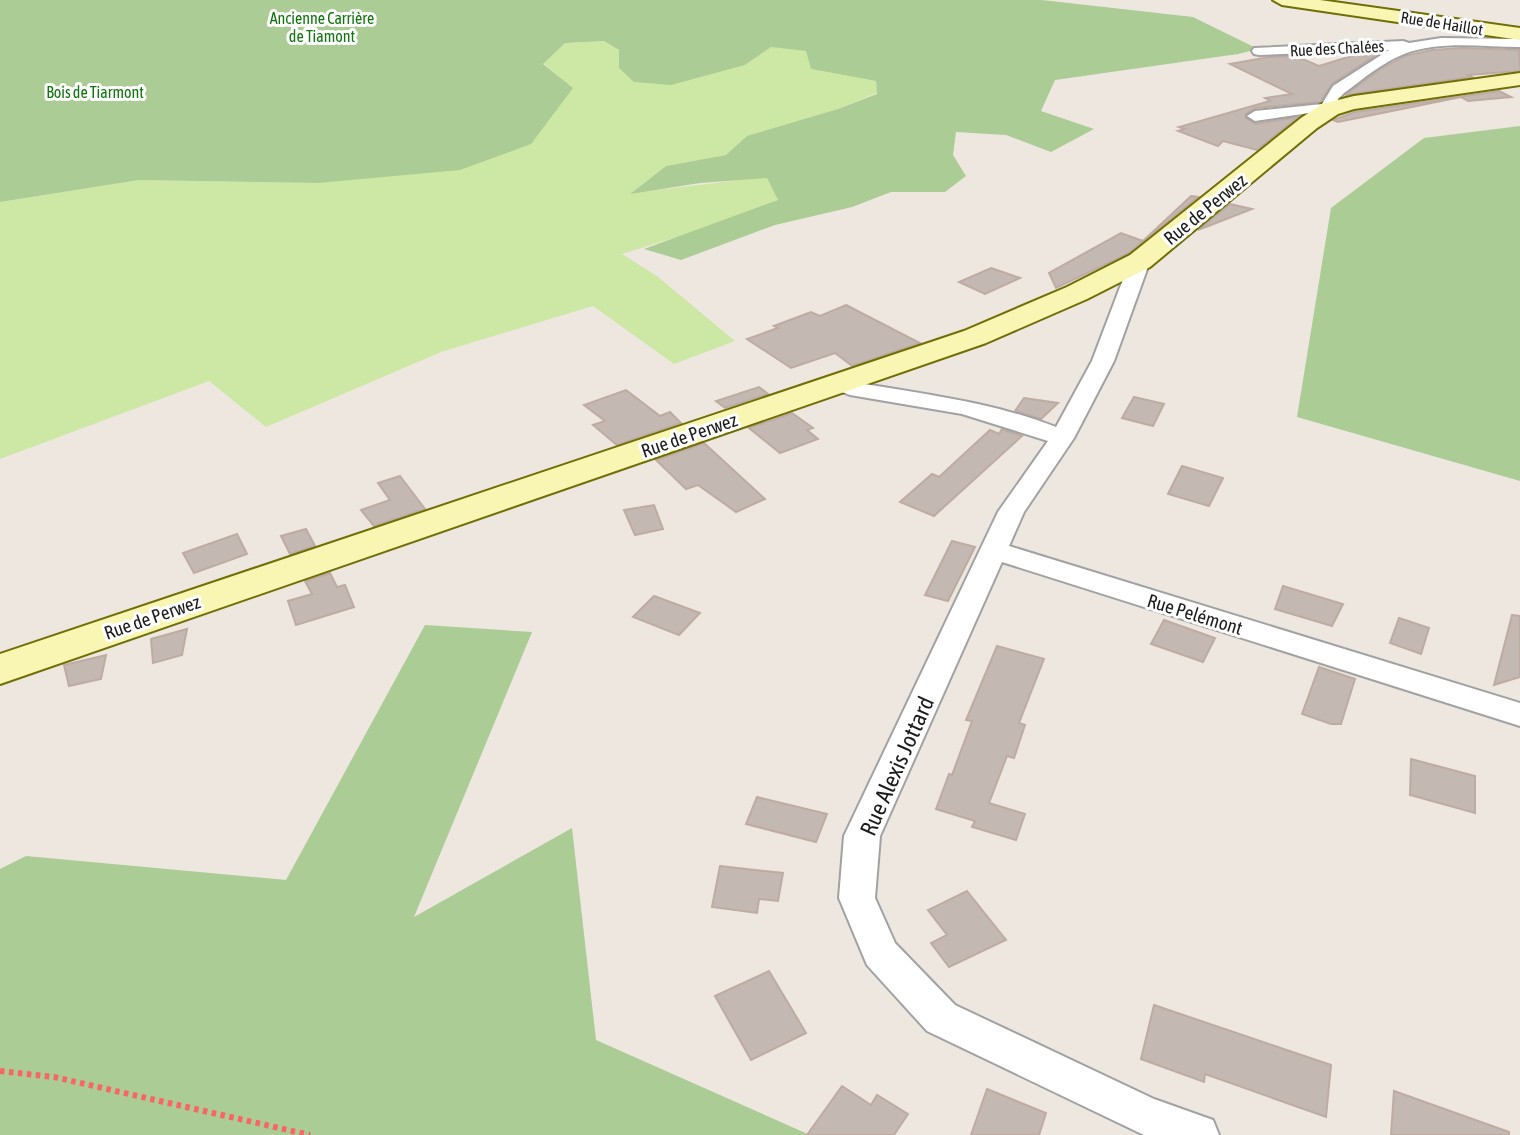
<svg xmlns="http://www.w3.org/2000/svg" width="1520" height="1135" viewBox="0 0 1520 1135" font-family="'Asap Condensed',sans-serif">
<style>
.grass{fill:#cde8a4}
.forest{fill:#abcc94}
.building{fill:#c4b8b3;stroke:#beaba2;stroke-width:2}
.lines{fill:none;stroke-linecap:round;stroke-linejoin:round}
.street-casing{stroke:#a2a2a2;stroke-width:4}
.secondary-casing{stroke:#6f6f05;stroke-width:4}
.path{stroke:#f96465;stroke-width:6;stroke-dasharray:4.5 4.5;stroke-linecap:butt}
.street{fill:#fff;fill-rule:evenodd}
.secondary{fill:#f9f5b2;fill-rule:evenodd}
.labels{text-anchor:middle;stroke-width:6;stroke-linejoin:round;paint-order:stroke}
.far-park-label{font-size:16px;fill:#0e760b;stroke:#fff}
.far-street-label{font-size:16px;fill:#1b1b1b;stroke:#fff}
.street-label{font-size:19px;fill:#1b1b1b;stroke:#fff}
.near-street-label{font-size:23px;fill:#1b1b1b;stroke:#fff}
</style>
<rect width="100%" height="100%" fill="#ede7e0"/>
<!-- grass -->
<path class="grass" d="M 604,41 L 619,50 L 619,68 L 745,65 L 771,47 L 807,51 L 811,69 L 876,81 L 877,93 L 838,109 L 748,136 L 726,155 L 666,166 L 631,193 L 767,177 L 778,200 L 699,230 L 622,254 L 657,276 L 735,341 L 674,364 L 593,306 L 441,352 L 266,427 L 209,381 L 0,459 L 0,202 L 139,180 L 318,183 L 573,89 L 543,63 L 565,43 Z"/>
<!-- forest -->
<g class="forest">
<path d="M 0,0 L 1042,0 L 1193,17 L 1258,49 L 1238,54 L 1055,80 L 1041,111 L 1094,129 L 1051,152 L 1006,135 L 956,132 L 953,155 L 966,176 L 945,192 L 891,192 L 852,207 L 775,225 L 681,260 L 644,249 L 778,200 L 767,178 L 700,183 L 630,194 L 666,166 L 726,155 L 747,136 L 838,109 L 877,94 L 876,81 L 811,69 L 806,51 L 771,47 L 745,65 L 671,85 L 634,82 L 619,68 L 619,50 L 604,41 L 565,43 L 543,64 L 573,88 L 531,144 L 460,170 L 318,183 L 139,180 L 0,202 Z"/>
<path d="M 1520,126 L 1520,481 L 1297,417 L 1331,208 L 1424,138 Z"/>
<path d="M 425,625 L 532,632 L 414,917 L 572,828 L 596,1040 L 810,1135 L 0,1135 L 0,869 L 26,856 L 286,880 Z"/>
</g>
<!-- building -->
<g class="building">
<path d="M 1462,48 L 1519,50 L 1520,71 L 1468,75 L 1472,77 L 1345,95 L 1382,68 L 1405,56 L 1432,50 Z"/>
<path d="M 1372,53 L 1379,53 L 1332,84 L 1320,102 L 1255,108 L 1246,114 L 1246,118 L 1255,124 L 1298,117 L 1257,150 L 1223,141 L 1218,146 L 1178,131 L 1185,129 L 1179,127 L 1270,101 L 1265,98 L 1292,94 L 1230,64 L 1269,57 L 1295,56 L 1319,66 L 1358,54 L 1366,56 Z"/>
<path d="M 1499,91 L 1511,97 L 1468,101 L 1461,97 L 1338,122 L 1333,120 L 1355,112 Z"/>
<path d="M 1191,196 L 1198,197 L 1129,253 L 1056,288 L 1049,273 L 1121,233 L 1143,241 Z"/>
<path d="M 1230,204 L 1252,209 L 1198,230 Z"/>
<path d="M 991,268 L 1020,278 L 985,294 L 959,282 Z"/>
<path d="M 846,305 L 920,343 L 852,366 L 835,353 L 791,368 L 747,339 L 778,328 L 774,326 L 811,312 L 820,316 Z"/>
<path d="M 759,387 L 768,394 L 725,408 L 716,401 Z"/>
<path d="M 626,390 L 660,416 L 670,412 L 681,423 L 617,445 L 593,425 L 605,421 L 584,405 Z"/>
<path d="M 1134,397 L 1164,404 L 1153,426 L 1122,418 Z"/>
<path d="M 1024,398 L 1058,403 L 1041,419 L 1015,411 Z"/>
<path d="M 792,413 L 813,428 L 807,430 L 818,439 L 780,453 L 749,428 Z"/>
<path d="M 1002,429 L 1022,436 L 934,516 L 900,502 L 932,474 L 939,477 L 990,430 L 999,434 Z"/>
<path d="M 704,443 L 765,499 L 736,512 L 698,485 L 686,489 L 656,460 Z"/>
<path d="M 1182,466 L 1223,478 L 1209,506 L 1168,494 Z"/>
<path d="M 400,476 L 425,509 L 374,526 L 361,510 L 390,500 L 378,483 Z"/>
<path d="M 654,505 L 663,529 L 635,535 L 624,510 Z"/>
<path d="M 306,529 L 315,546 L 290,554 L 281,536 Z"/>
<path d="M 237,534 L 247,554 L 194,573 L 183,553 Z"/>
<path d="M 952,541 L 975,547 L 948,601 L 925,595 Z"/>
<path d="M 330,573 L 337,587 L 345,585 L 354,607 L 296,625 L 288,601 L 312,594 L 305,581 Z"/>
<path d="M 1283,586 L 1343,604 L 1332,626 L 1275,609 Z"/>
<path d="M 654,596 L 700,613 L 679,635 L 633,617 Z"/>
<path d="M 1512,615 L 1520,616 L 1520,677 L 1494,685 Z"/>
<path d="M 1399,618 L 1429,628 L 1421,654 L 1390,643 Z"/>
<path d="M 1164,620 L 1215,638 L 1203,662 L 1151,644 Z"/>
<path d="M 187,629 L 182,655 L 153,663 L 151,639 Z"/>
<path d="M 997,646 L 1044,659 L 1019,723 L 1025,725 L 1014,758 L 1007,756 L 989,803 L 1025,814 L 1016,840 L 972,827 L 975,821 L 936,809 L 949,774 L 952,775 L 972,721 L 966,720 Z"/>
<path d="M 106,655 L 101,679 L 69,686 L 64,665 Z"/>
<path d="M 1319,667 L 1355,679 L 1341,724 L 1331,724 L 1302,714 Z"/>
<path d="M 1411,759 L 1475,776 L 1475,813 L 1410,795 Z"/>
<path d="M 757,797 L 827,814 L 816,842 L 746,824 Z"/>
<path d="M 720,866 L 783,873 L 778,901 L 759,899 L 757,913 L 712,907 Z"/>
<path d="M 967,891 L 1006,940 L 949,967 L 931,943 L 947,935 L 928,910 Z"/>
<path d="M 769,971 L 806,1033 L 751,1060 L 715,996 Z"/>
<path d="M 1154,1005 L 1331,1065 L 1326,1117 L 1205,1074 L 1204,1082 L 1141,1059 Z"/>
<path d="M 842,1086 L 871,1105 L 877,1095 L 908,1114 L 894,1135 L 807,1135 Z"/>
<path d="M 987,1089 L 1046,1113 L 1039,1135 L 971,1135 Z"/>
<path d="M 1394,1091 L 1509,1132 L 1509,1135 L 1391,1135 Z"/>
</g>
<g class="lines">
<!-- street casing -->
<g class="street-casing">
<g id="street">
<path d="M 1441,38 L 1520,39 L 1520,47 C 1483,47 1440,40 1404,54 C 1383,62 1363,79 1344,93 L 1338,99 L 1336,112 L 1309,113 L 1255,121 L 1247,116 L 1255,111 L 1322,104 L 1333,86 L 1389,50 L 1259,55 L 1254,54 L 1252,51 L 1254,48 L 1403,41 L 1409,43 Z"/>
<path d="M 1140,255 L 1147,257 L 1150,261 L 1114,361 L 1074,438 L 1024,512 L 1009,546 L 1520,703 L 1520,726 L 1002,562 L 880,836 L 875,898 L 895,943 L 955,1005 L 1154,1099 L 1213,1120 L 1219,1135 L 1144,1135 L 927,1031 L 867,965 L 839,898 L 844,836 L 998,512 L 1048,441 L 962,414 L 850,395 L 834,389 L 830,384 L 834,379 C 846,376 853,382 865,384 C 930,395 994,403 1056,427 L 1092,361 L 1130,261 L 1133,257 Z"/>
</g>
</g>
<!-- secondary casing -->
<g class="secondary-casing">
<g id="secondary">
<path d="M 1273,0 L 1320,0 L 1520,28 L 1520,40 L 1282,5 Z"/>
<path d="M 1520,73 L 1520,85 L 1354,109 L 1338,114 L 1317,128 L 1150,267 L 1087,299 L 986,343 L 0,684 L 0,654 L 964,331 L 1067,287 L 1130,255 L 1301,118 L 1322,104 L 1354,96 Z"/>
</g>
</g>
<!-- path -->
<path class="path" d="M 0,1071 L 54,1077 L 310,1135"/>
<!-- street -->
<use href="#street" class="street"/>
<!-- secondary -->
<use href="#secondary" class="secondary"/>
</g>
<g class="labels">
<!-- far-park labels -->
<g class="far-park-label">
<text x="322" y="24">Ancienne Carrière<tspan x="322" dy="18">de Tiamont</tspan></text>
<text x="95" y="98">Bois de Tiarmont</text>
</g>
<!-- far-street labels -->
<g class="far-street-label">
<text transform="translate(1442 23) rotate(9)" y="6">Rue de Haillot</text>
<text transform="translate(1337 48) rotate(-3)" y="6">Rue des Chalées</text>
</g>
<!-- street labels -->
<g class="street-label">
<text transform="translate(1205 209) rotate(-39)" y="7">Rue de Perwez</text>
<text transform="translate(689 435) rotate(-19)" y="7">Rue de Perwez</text>
<text transform="translate(1195 614) rotate(17)" y="7">Rue Pelémont</text>
<text transform="translate(152 617) rotate(-19)" y="7">Rue de Perwez</text>
</g>
<!-- near-street labels -->
<g class="near-street-label">
<text transform="translate(897 766) rotate(-66)" y="8">Rue Alexis Jottard</text>
</g>
</g>
</svg>
